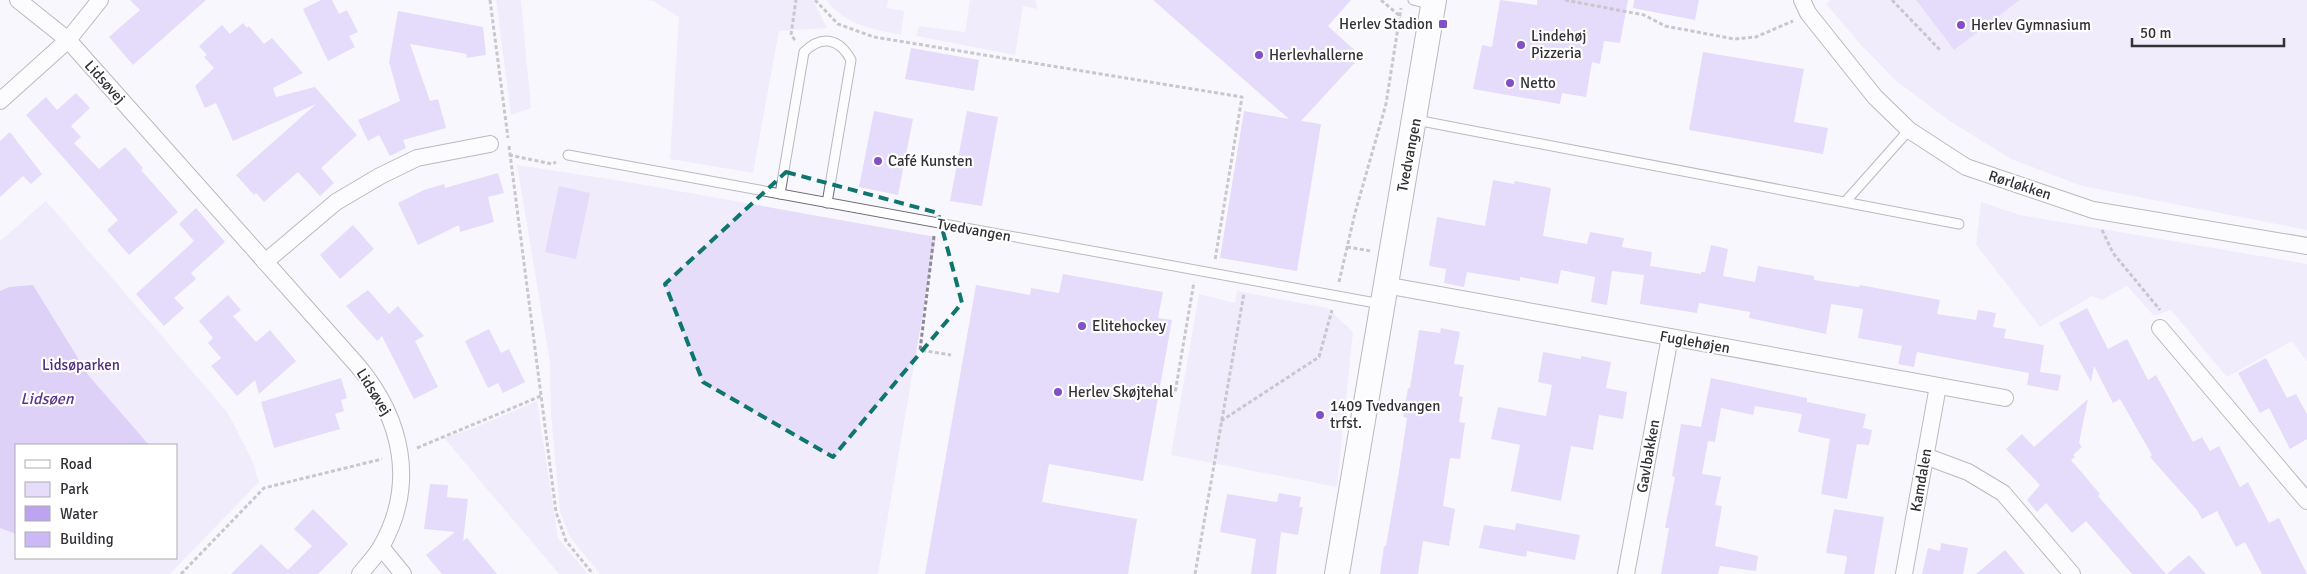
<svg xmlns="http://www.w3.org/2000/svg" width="2307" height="574" viewBox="0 0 2307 574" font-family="Signika,sans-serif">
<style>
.green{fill:#e6ddfb;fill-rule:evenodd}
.water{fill:#bda3f0}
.building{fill:#cdb8f7}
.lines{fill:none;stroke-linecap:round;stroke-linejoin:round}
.lane-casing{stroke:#706b7a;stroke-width:11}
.street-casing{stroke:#706b7a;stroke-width:18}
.secondary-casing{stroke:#706b7a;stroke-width:26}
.path{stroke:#8e8c92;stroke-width:3;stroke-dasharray:4 2.5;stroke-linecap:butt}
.lane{stroke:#fff;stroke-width:9}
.street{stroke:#fff;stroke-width:16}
.secondary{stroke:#fff;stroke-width:24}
.marked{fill:none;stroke:#0f766e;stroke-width:4;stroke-dasharray:10 6;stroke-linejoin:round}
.poi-dot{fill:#814fc7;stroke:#fff;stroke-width:2}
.labels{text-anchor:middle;stroke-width:4.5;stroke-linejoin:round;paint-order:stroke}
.poi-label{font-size:15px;fill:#333137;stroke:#fff;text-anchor:start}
.street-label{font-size:15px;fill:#333137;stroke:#fff}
.park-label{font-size:15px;fill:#502a83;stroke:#fff}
.water-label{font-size:16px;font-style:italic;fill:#59348d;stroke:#fff}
</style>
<rect width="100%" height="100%" fill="#f9f7fe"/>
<!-- green -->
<g class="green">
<path d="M 496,0 L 521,0 L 531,108 L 511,115 Z"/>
<path d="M 644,0 L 813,0 L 827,28 L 779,31 L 753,173 L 670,159 L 679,17 L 653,1 Z"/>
<path d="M 826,0 L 888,0 L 887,8 L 904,11 L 901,35 C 869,28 848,26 826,0 Z"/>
<path d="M 970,0 L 1035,0 L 1038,9 L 1023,6 L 1015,55 L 916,36 L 919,26 L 965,32 Z"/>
<path d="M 1831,0 L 1916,0 L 1954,50 L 2020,0 L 2307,0 L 2307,230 L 2082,186 L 2011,159 L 1948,120 L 1895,80 L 1860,44 L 1826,4 Z"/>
<path d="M 517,165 L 628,182 L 936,237 L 878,574 L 600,574 L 570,537 L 560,512 L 551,415 L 550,362 Z"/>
<path d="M 46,201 L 228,413 L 252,460 L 259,482 L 170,574 L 0,574 L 0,241 ZM 16,445 L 176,445 L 176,558 L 16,558 Z"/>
<path d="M 1981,202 L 2020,215 L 2307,264 L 2307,362 L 2292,341 L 2227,377 L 2171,310 L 2154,316 L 2127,286 L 2102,300 L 2092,296 L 2040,327 L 1976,245 Z"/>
<path d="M 1237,291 L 1328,308 L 1353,332 L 1337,487 L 1171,455 L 1199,294 L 1235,303 Z"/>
<path d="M 537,401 L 558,538 L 588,574 L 559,574 L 444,438 L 471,429 Z"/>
</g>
<!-- water -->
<path class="water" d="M 33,285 L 89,376 L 149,445 L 16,445 L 16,534 L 0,528 L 0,291 L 9,287 Z"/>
<!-- building -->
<g class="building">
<path d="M 130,0 L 206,0 L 133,65 L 109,37 L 140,10 Z"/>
<path d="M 321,0 L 332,0 L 339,14 L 347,10 L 358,32 L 349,36 L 355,47 L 328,61 L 303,9 Z"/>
<path d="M 1153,0 L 1351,0 L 1328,26 L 1361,56 L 1301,121 L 1321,124 L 1297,271 L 1220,258 L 1244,111 L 1289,119 Z"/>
<path d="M 1500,0 L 1537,5 L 1537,0 L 1628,0 L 1620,43 L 1604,41 L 1600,64 L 1592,62 L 1586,97 L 1562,93 L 1560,104 L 1473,89 L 1482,45 L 1492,47 Z"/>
<path d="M 1634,0 L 1699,0 L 1695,20 L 1633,8 Z"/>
<path d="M 1916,0 L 2020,0 L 1954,50 Z"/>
<path d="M 398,11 L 483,27 L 486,55 L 466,58 L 467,54 L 410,44 L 430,101 L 438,99 L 446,128 L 403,140 L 406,148 L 390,156 L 379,135 L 368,141 L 358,120 L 400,101 L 389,62 Z"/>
<path d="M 243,23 L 247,28 L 249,26 L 264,44 L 272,38 L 303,73 L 273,88 L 276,97 L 315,87 L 357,135 L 321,168 L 334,183 L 320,196 L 298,172 L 264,202 L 256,193 L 254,195 L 236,175 L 316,104 L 233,141 L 216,103 L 205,108 L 195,86 L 214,68 L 204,57 L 207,55 L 199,46 L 222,25 L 230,34 Z"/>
<path d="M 911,48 L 979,60 L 974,91 L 905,79 Z"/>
<path d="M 1703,52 L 1804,69 L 1794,122 L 1828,128 L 1823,154 L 1689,130 Z"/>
<path d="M 76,93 L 90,108 L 71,126 L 81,137 L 74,143 L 99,169 L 125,147 L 143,168 L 141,170 L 178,212 L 129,255 L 107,230 L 118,220 L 26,115 L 46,97 L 57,110 Z"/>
<path d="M 874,111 L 913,119 L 898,195 L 859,187 Z"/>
<path d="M 967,111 L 998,117 L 982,206 L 950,201 Z"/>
<path d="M 10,132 L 42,174 L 31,184 L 23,176 L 0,197 L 0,141 Z"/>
<path d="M 498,173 L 504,193 L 488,197 L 494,222 L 460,232 L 459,225 L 418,245 L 398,203 L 424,190 L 444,184 L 445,188 Z"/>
<path d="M 1493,180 L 1514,184 L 1515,181 L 1551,188 L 1543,236 L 1587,244 L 1590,232 L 1624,238 L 1622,247 L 1652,252 L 1650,266 L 1701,274 L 1701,272 L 1705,272 L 1711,245 L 1728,249 L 1723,276 L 1755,282 L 1758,266 L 1814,276 L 1814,280 L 1859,287 L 1860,285 L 1940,300 L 1937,314 L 1976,320 L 1978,310 L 1996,313 L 1993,327 L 2006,329 L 2004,338 L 2044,345 L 2040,372 L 2061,375 L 2058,391 L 2027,385 L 2029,373 L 1917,352 L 1914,367 L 1898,364 L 1902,346 L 1858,338 L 1863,309 L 1831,304 L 1826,334 L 1749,318 L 1750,312 L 1699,303 L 1697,313 L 1640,304 L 1644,275 L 1612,271 L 1607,305 L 1591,302 L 1595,277 L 1561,270 L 1558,284 L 1520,277 L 1520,281 L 1467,272 L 1464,287 L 1444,283 L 1446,269 L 1429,266 L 1437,217 L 1485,226 Z"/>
<path d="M 559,186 L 590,193 L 576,259 L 545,252 Z"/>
<path d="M 196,208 L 225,242 L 191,273 L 196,279 L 174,298 L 184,308 L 164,326 L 136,294 L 194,241 L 179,224 Z"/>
<path d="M 353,225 L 374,249 L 340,279 L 320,255 Z"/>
<path d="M 1063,274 L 1163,292 L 1158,318 L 1172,320 L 1143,481 L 1049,464 L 1042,502 L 1137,519 L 1128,574 L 925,574 L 976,285 L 1030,295 L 1031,288 L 1059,293 Z"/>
<path d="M 368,290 L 389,314 L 398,306 L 424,336 L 415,341 L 438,387 L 414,399 L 382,336 L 377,341 L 346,306 Z"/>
<path d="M 228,295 L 241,310 L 233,316 L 256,342 L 270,330 L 296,361 L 259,394 L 255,380 L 237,396 L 211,366 L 221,358 L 208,343 L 213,338 L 199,321 Z"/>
<path d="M 2087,308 L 2108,349 L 2127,339 L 2148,380 L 2156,375 L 2193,442 L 2202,437 L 2210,451 L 2219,446 L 2240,487 L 2248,482 L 2269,523 L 2279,518 L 2307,574 L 2262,574 L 2245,542 L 2236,547 L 2217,511 L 2202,519 L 2197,510 L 2150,457 L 2152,455 L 2120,399 L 2113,403 L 2094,366 L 2091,382 L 2059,323 Z"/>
<path d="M 1441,328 L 1460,332 L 1454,364 L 1464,365 L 1459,396 L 1463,397 L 1459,422 L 1465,423 L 1460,459 L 1450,458 L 1443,506 L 1455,509 L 1449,546 L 1423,541 L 1418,574 L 1380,574 L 1384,546 L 1386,546 L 1399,471 L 1407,418 L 1403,417 L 1408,388 L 1410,388 L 1419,330 L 1440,333 Z"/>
<path d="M 489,329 L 501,353 L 509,349 L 525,382 L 503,393 L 498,383 L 488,388 L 465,341 Z"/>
<path d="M 1543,352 L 1581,359 L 1581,356 L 1611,362 L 1606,388 L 1627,392 L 1623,419 L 1599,415 L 1593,450 L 1571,446 L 1561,501 L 1511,491 L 1520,445 L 1491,439 L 1498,407 L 1546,416 L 1552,385 L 1538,382 Z"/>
<path d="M 2266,358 L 2287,398 L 2296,394 L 2307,414 L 2307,439 L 2290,449 L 2269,408 L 2260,413 L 2238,373 Z"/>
<path d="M 341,378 L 347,398 L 341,400 L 344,411 L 335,414 L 340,429 L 274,448 L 261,402 Z"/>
<path d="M 1711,378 L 1807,398 L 1807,402 L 1866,414 L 1863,428 L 1872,430 L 1869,445 L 1857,444 L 1847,499 L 1821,494 L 1830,439 L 1798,432 L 1802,414 L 1755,406 L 1753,415 L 1721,408 L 1715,442 L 1708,441 L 1702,474 L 1721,477 L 1715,505 L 1722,506 L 1715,546 L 1758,556 L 1756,571 L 1720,566 L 1718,574 L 1661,574 L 1669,528 L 1665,528 L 1675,477 L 1672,476 L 1681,424 L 1701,427 Z"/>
<path d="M 2088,399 L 2079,443 L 2082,447 L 2073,455 L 2075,457 L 2071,460 L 2100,494 L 2098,496 L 2166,574 L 2132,574 L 2086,521 L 2072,533 L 2046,503 L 2037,512 L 2027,500 L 2040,485 L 2006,449 L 2022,434 L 2034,447 Z"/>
<path d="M 430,484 L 448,485 L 447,497 L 468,499 L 463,541 L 467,538 L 497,574 L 442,574 L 426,555 L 455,532 L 424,529 Z"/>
<path d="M 1279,493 L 1301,497 L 1299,507 L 1303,507 L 1298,535 L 1281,532 L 1276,574 L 1251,574 L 1256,539 L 1220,532 L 1227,494 L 1277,502 Z"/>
<path d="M 313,509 L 348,544 L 318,574 L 231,574 L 261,544 L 288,570 L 312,546 L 294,529 Z"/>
<path d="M 1834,509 L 1884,517 L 1874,574 L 1844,574 L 1847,558 L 1846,556 L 1826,553 Z"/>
<path d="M 1516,523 L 1580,535 L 1575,560 L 1527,551 L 1526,557 L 1479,548 L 1484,525 L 1515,530 Z"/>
<path d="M 1941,543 L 1968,548 L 1963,574 L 1922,574 L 1928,548 L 1940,551 Z"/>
<path d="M 2005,550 L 2025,574 L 1976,574 Z"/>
<path d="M 2189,555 L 2206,574 L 2167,574 Z"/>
</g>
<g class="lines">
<!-- lane casing -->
<g class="lane-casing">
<g id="lane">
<path d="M 1413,0 L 1433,5"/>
<path d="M 1416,120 L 1959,224"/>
<path d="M 568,155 L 1381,304"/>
<path d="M 780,194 L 804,52 C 822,35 839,38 851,60 L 827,203"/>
<path d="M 1846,201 L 1909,130"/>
</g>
</g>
<!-- street casing -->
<g class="street-casing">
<g id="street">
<path d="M 18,0 L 68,40 L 358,366 C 402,419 417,484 381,547 C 376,556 367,565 360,574"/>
<path d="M 1802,0 L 1808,13 L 1875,97 L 1909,130 L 1966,167 L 2093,210 L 2307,246"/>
<path d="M 0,101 L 68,40 L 100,0"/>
<path d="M 265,262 L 336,202 L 380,176 L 417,158 L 490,144"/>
<path d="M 1385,285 L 2005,398"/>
<path d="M 2160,328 L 2307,501"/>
<path d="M 1925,456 L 1968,472 L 2003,493 L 2072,574"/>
<path d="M 381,547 L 403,574"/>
<path d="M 1626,574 L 1670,337"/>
<path d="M 1904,574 L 1938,386"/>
</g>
</g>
<!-- secondary casing -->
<g class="secondary-casing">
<path id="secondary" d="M 1337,574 L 1434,0"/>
</g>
<!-- path -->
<g class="path">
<path d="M 490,0 L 508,138"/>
<path d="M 815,0 L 838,24 L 874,37 L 1242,97 L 1215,260"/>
<path d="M 1381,0 L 1401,17"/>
<path d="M 1565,0 L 1644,15 L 1665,26 L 1734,39 L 1756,37 L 1793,21"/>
<path d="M 1892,0 L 1940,50"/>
<path d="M 795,40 L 791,35 L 796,0"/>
<path d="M 509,146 L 556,512 L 566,541 L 593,574"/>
<path d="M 509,155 L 552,164 L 556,162"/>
<path d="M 2102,230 L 2113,253 L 2160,310"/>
<path d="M 934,236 L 920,350 L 951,355"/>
<path d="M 1347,247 L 1371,251"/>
<path d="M 1339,282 L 1355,213 L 1386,104 L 1401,8"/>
<path d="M 1164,391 L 1175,393 L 1194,282"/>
<path d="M 1221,421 L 1319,357 L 1332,310"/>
<path d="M 417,448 L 541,396"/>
<path d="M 181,574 L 264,488 L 382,459"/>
<path d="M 1195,574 L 1244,293"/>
</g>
<!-- lane -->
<use href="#lane" class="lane"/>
<!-- street -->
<use href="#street" class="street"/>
<!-- secondary -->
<use href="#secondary" class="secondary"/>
</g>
<!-- marked area -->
<path d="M0 0H2307V574H0ZM 786,172 L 938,213 L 962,303 L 833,457 L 703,382 L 665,284 Z" fill="#f9f7fe" fill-opacity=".55" fill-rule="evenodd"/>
<path class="marked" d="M 786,172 L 938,213 L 962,303 L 833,457 L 703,382 L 665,284 Z"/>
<!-- markers -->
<g class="poi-dot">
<rect x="1438" y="19" width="10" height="10" rx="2.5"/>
<circle cx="1961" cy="25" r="5"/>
<circle cx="1521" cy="45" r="5"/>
<circle cx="1259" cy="55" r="5"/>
<circle cx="1510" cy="83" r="5"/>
<circle cx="878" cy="161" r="5"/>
<circle cx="1082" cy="326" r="5"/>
<circle cx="1058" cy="392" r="5"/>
<circle cx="1320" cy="415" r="5"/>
</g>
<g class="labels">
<!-- poi labels -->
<g class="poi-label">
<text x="1433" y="29" text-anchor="end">Herlev Stadion</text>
<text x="1971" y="30">Herlev Gymnasium</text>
<text x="1531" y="41">Lindehøj<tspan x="1531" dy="17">Pizzeria</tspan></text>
<text x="1269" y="60">Herlevhallerne</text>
<text x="1520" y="88">Netto</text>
<text x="888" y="166">Café Kunsten</text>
<text x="1092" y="331">Elitehockey</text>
<text x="1068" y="397">Herlev Skøjtehal</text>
<text x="1330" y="411">1409 Tvedvangen<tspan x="1330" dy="17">trfst.</tspan></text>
</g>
<!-- street labels -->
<g class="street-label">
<text transform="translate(105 82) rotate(48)" y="5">Lidsøvej</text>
<text transform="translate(1409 155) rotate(-79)" y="5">Tvedvangen</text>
<text transform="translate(2020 185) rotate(18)" y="5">Rørløkken</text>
<text transform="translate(974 230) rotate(10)" y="5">Tvedvangen</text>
<text transform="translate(1695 342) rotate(10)" y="5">Fuglehøjen</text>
<text transform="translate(374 392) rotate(58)" y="5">Lidsøvej</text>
<text transform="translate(1648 456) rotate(-80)" y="5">Gavlbakken</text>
<text transform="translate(1921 480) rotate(-80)" y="5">Kamdalen</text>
</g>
<!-- park labels -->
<g class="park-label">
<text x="81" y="370">Lidsøparken</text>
</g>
<!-- water labels -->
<g class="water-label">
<text x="47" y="404">Lidsøen</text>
</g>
</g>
<!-- legend -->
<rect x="15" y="444" width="162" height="115" fill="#ffffff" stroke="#adadaf"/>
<rect x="25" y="460" width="25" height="8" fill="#ffffff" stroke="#adadaf"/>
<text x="60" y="469" font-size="15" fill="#333137">Road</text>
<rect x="25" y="482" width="25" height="15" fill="#e6ddfb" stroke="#adadaf"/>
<text x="60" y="494" font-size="15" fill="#333137">Park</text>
<rect x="25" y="506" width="25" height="15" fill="#bda3f0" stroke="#adadaf"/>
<text x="60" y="519" font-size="15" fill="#333137">Water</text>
<rect x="25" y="532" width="25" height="15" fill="#cdb8f7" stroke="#adadaf"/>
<text x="60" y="544" font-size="15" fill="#333137">Building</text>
<!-- scale -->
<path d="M2132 38v8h152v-8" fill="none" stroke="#333137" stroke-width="2.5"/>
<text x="2140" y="38" font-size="15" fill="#333137" stroke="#ffffff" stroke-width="4" paint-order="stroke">50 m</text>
</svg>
